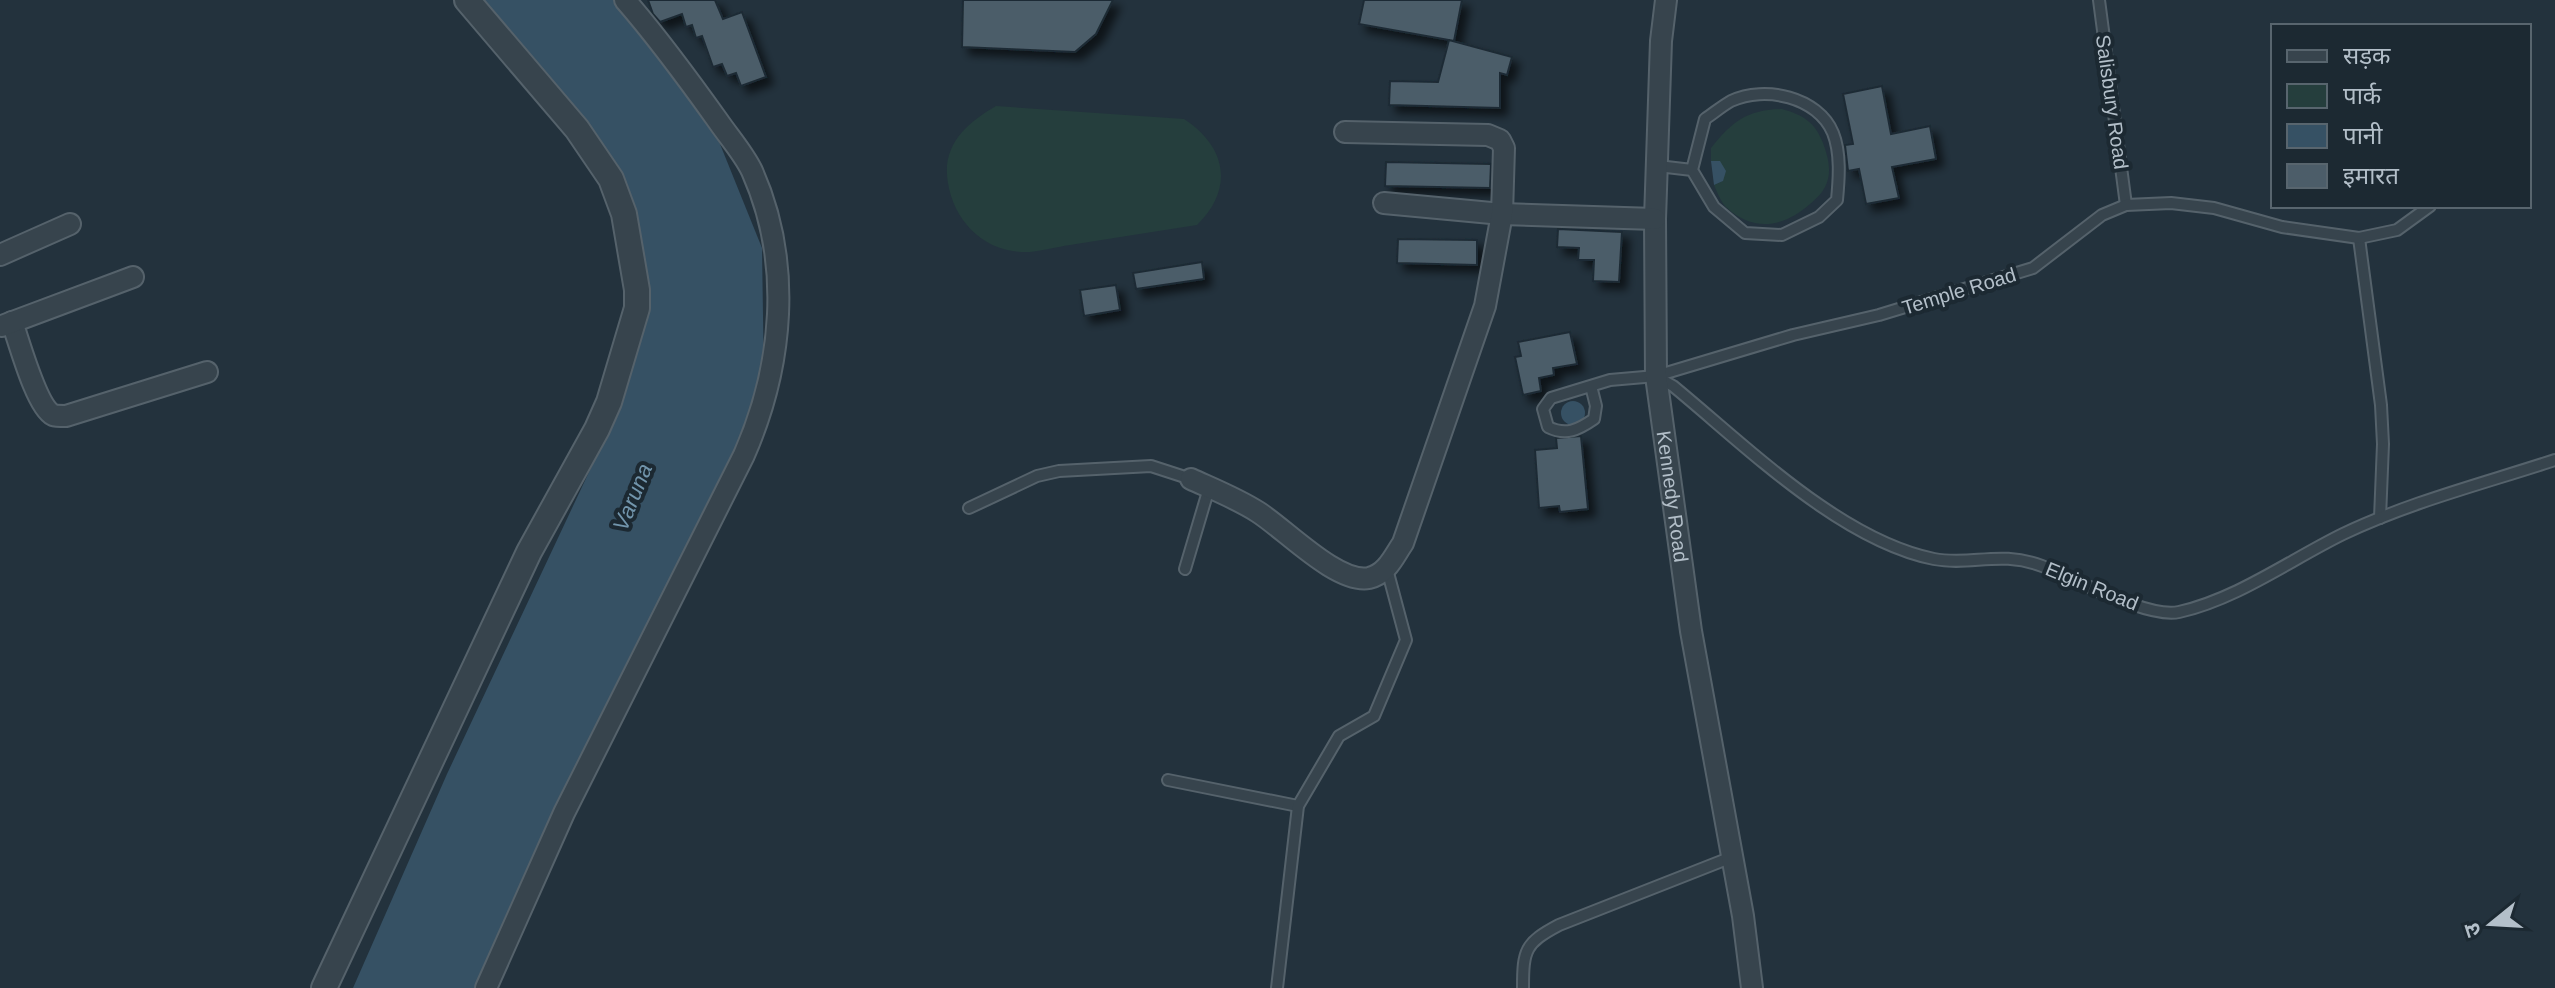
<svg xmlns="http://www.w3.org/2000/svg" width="2555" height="988" viewBox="0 0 2555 988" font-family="Helvetica,'Noto Sans Devanagari',sans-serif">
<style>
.green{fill:#253e3d}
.water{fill:#365164}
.building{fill:#4c5d69;stroke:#1e2b34;stroke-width:2;filter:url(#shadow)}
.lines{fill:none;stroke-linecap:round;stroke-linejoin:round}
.service-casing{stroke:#55626b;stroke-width:14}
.minor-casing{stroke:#55626b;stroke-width:24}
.tertiary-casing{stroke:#55626b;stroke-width:28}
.service{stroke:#37444d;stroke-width:10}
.minor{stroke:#37444d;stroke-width:20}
.tertiary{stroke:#37444d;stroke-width:24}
.labels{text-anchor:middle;stroke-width:8;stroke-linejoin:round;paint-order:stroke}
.street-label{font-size:20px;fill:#b3bfc9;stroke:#1c2932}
.water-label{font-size:22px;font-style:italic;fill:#7295ac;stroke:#1c2932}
</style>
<defs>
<filter id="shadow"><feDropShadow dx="7" dy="7" stdDeviation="4" flood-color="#0009"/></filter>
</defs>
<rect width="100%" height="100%" fill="#23323d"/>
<!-- green -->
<g class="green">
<path d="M 996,106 L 1184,119 C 1227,147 1234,189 1197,225 C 1154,232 1112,238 1070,245 C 1055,247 1036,253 1021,252 C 982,250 954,220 948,183 C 941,145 967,123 996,106 Z"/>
<path d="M 1782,109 C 1803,115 1815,122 1823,143 C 1827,154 1831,167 1828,179 C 1825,191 1818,197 1810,204 C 1784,227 1754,233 1726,207 C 1721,202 1717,192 1714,185 L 1723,181 L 1711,161 L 1711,148 C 1733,121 1747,110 1782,109 Z"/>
</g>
<!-- water -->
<g class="water">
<path d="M 463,0 L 630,0 L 680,57 L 720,144 L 762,248 L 764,383 L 494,988 L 353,988 L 447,774 L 613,421 L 638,257 L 615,167 Z"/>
<path d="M 1711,161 L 1720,161 L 1726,171 L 1723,181 L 1714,185 Z"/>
<circle cx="1573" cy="413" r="12"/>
</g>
<!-- building -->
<g class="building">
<path d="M 648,0 L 715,0 L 723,19 L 742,12 L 766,77 L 741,86 L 736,73 L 727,76 L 722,64 L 713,67 L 702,36 L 696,38 L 692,25 L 686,27 L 682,14 L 660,22 L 653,14 Z"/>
<path d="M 963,0 L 1113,0 L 1096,34 L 1075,52 L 962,47 Z"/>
<path d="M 1364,0 L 1462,0 L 1454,41 L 1449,40 L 1512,57 L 1507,75 L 1500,73 L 1500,108 L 1389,105 L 1390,81 L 1438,82 L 1449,40 L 1359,24 Z"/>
<path d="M 1882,86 L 1891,134 L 1930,126 L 1936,159 L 1892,167 L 1899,198 L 1866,204 L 1859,169 L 1848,171 L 1845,145 L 1853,144 L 1843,94 Z"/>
<path d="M 1386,162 L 1491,164 L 1490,188 L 1385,186 Z"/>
<path d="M 1558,229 L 1622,232 L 1619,282 L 1593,281 L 1594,260 L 1578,260 L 1579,248 L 1557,247 Z"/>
<path d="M 1398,239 L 1477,240 L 1477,265 L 1397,263 Z"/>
<path d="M 1202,262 L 1204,279 L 1136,289 L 1133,273 Z"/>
<path d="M 1116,285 L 1120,310 L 1084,316 L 1080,290 Z"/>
<path d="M 1570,332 L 1577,364 L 1553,368 L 1554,375 L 1539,378 L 1541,391 L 1523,395 L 1515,357 L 1521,356 L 1518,342 Z"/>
<path d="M 1581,436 L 1588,509 L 1560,512 L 1559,506 L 1539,508 L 1535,450 L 1557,448 L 1556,438 Z"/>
</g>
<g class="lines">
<!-- service casing -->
<g class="service-casing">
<g id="service">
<path d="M 2099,0 L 2126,205"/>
<path d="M 1658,166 L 1692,170 L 1714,207 L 1745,233 L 1782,235 L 1819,217 L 1837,200 C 1839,179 1841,153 1833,133 C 1818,97 1765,85 1731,101 C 1722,106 1714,113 1705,119 L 1692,170"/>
<path d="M 2359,238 L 2381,405 L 2383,444 L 2380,518"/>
<path d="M 1657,377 L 1673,386 C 1746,446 1840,540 1934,559 C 1972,566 2000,550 2042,566 C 2074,578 2148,619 2179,612 C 2237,599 2290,560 2343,534 C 2410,502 2485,483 2555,460"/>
<path d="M 1591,386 L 1596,406 L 1594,419 C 1578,430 1566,436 1548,427 L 1543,409 L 1551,398 L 1610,380 L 1656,376 L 1793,335 L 1879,315 L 2033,268 L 2102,215 L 2126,205 L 2171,203 L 2214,208 L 2282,227 L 2359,238 L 2397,230 L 2430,206"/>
<path d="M 969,508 L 1037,476 L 1059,471 L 1151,466 L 1191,479"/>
<path d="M 1185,569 L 1209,488"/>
<path d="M 1168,780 L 1298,806"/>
<path d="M 1277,988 L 1298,806 L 1339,736 L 1374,716 L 1406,640 L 1387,569"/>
<path d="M 1523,988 C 1523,950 1525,943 1559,925 L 1732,857"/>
</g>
</g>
<!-- minor casing -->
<g class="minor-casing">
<g id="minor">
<path id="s1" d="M 1666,0 L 1661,41 L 1655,219 L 1656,376 L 1691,631 L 1743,916 L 1752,988"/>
<path d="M 1384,203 L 1502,214 L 1655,219"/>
<path d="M 0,255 L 70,224"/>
<path d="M 12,322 C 19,341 36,406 53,415 C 56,416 63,416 66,416 L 207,372"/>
<path d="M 2,326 L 133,277"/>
<path d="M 1191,479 C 1213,489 1238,499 1258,512 C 1285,529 1337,584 1369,578 C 1387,574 1394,556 1403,543 L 1485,306 L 1502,214 L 1504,148 L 1500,140 L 1488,135 L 1345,132"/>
<path d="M 486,988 L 564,813 L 744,455 C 783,366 793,263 752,171 C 744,154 729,137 718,121 C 688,79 659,39 625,0"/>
</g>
</g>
<!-- tertiary casing -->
<g class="tertiary-casing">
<path id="tertiary" d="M 324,988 L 529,552 L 597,429 L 609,402 L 637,308 L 637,290 L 624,214 L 611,179 L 577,129 L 467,0"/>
</g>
<!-- service -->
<use href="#service" class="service"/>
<!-- minor -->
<use href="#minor" class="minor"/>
<!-- tertiary -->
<use href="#tertiary" class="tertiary"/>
</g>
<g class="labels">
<!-- street labels -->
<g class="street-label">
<text transform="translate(2112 102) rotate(82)" y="7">Salisbury Road</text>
<text transform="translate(1959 291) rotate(-17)" y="7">Temple Road</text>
<text dy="7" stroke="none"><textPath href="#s1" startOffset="498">Kennedy Road</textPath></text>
<text transform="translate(2092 586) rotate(22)" y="7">Elgin Road</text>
</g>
<!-- water labels -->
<g class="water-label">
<text transform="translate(632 497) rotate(-68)" y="8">Varuna</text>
</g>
</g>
<!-- legend -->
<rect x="2271" y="24" width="260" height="184" fill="#1c2932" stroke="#58656e" stroke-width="2"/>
<rect x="2287" y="50" width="40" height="12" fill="#37444d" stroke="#58656e" stroke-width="2"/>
<text x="2343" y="64" font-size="24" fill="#b3bfc9">सड़क</text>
<rect x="2287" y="84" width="40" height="24" fill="#253e3d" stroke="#58656e" stroke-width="2"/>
<text x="2343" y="104" font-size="24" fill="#b3bfc9">पार्क</text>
<rect x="2287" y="124" width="40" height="24" fill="#365164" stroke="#58656e" stroke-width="2"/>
<text x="2343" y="144" font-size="24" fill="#b3bfc9">पानी</text>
<rect x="2287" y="164" width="40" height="24" fill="#4c5d69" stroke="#58656e" stroke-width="2"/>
<text x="2343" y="184" font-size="24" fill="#b3bfc9">इमारत</text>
<!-- north arrow -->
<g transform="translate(2491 924) rotate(252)" stroke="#1c2932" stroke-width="6" paint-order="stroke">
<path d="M0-6L14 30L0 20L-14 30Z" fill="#b3bfc9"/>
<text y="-12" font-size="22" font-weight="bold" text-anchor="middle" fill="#b3bfc9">उ</text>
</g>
</svg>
